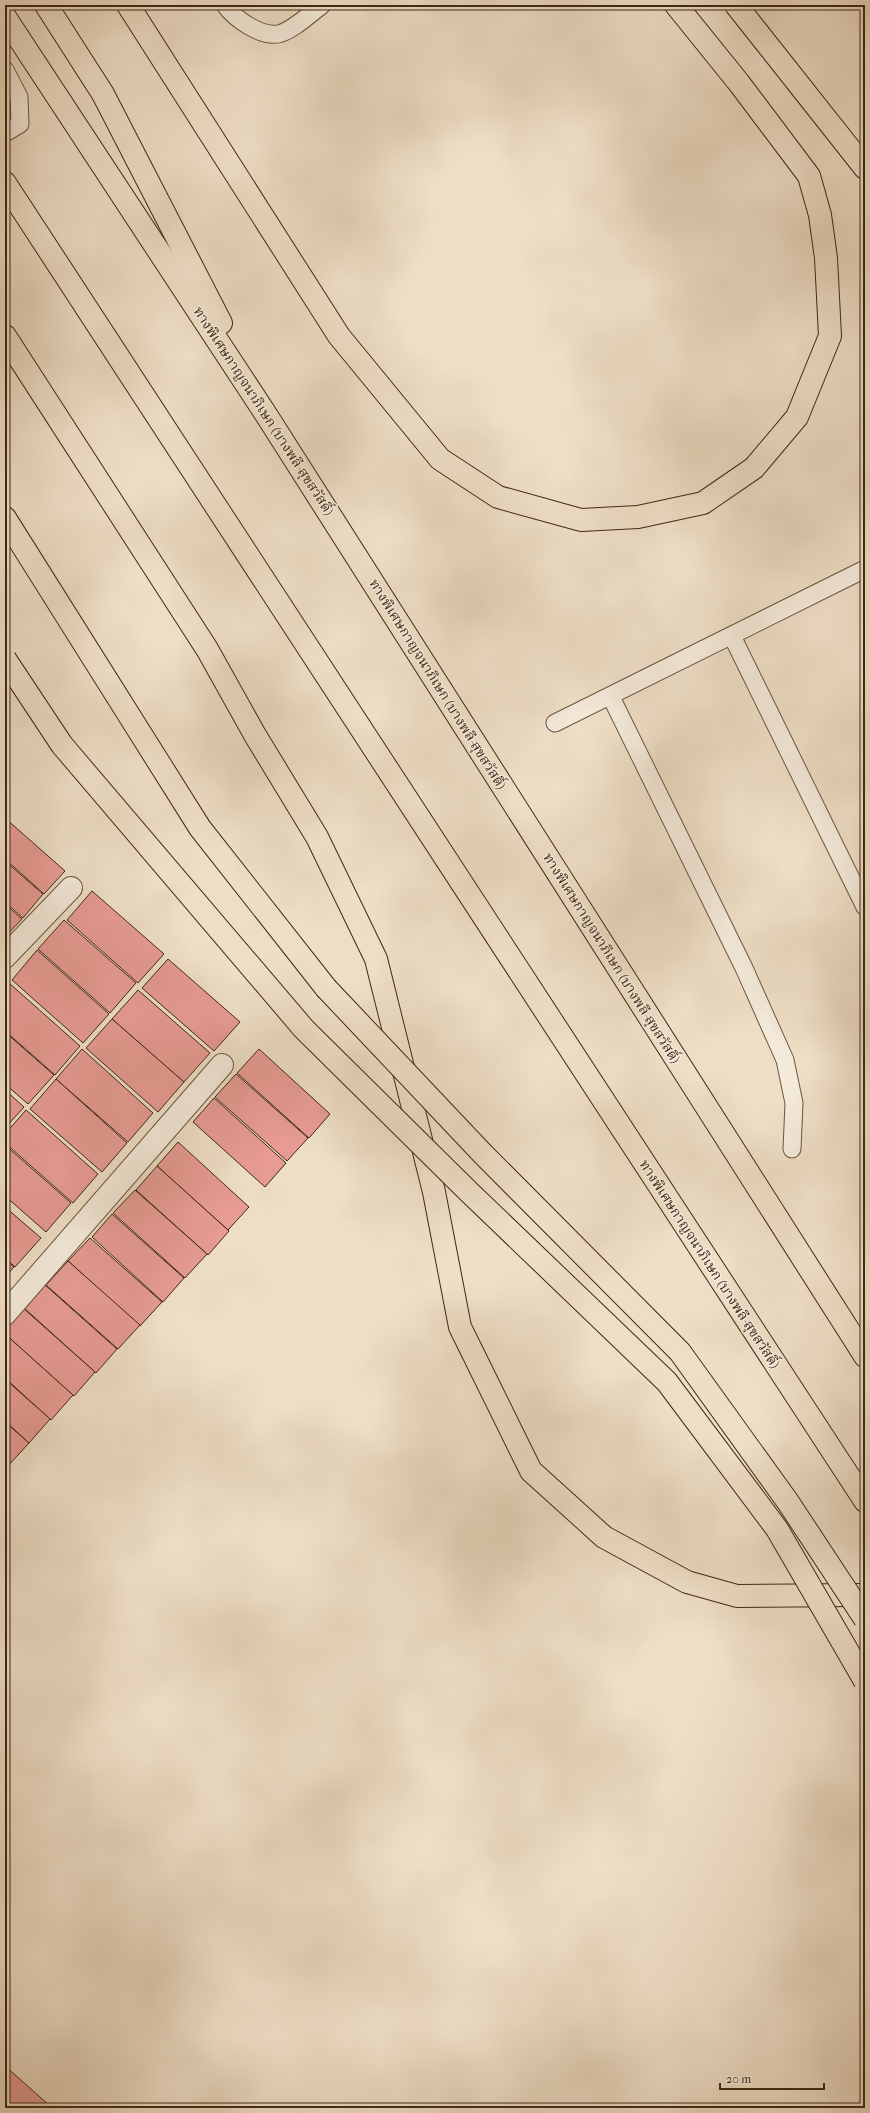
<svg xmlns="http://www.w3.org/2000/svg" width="870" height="2113" viewBox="0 0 870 2113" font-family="'IM FELL French Canon','Noto Serif Thai',serif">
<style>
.building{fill:#e79b93;stroke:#3f2715}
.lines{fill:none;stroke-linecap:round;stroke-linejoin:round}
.lane-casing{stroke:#6b5541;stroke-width:19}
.street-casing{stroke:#6b5541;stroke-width:24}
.highway-casing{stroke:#3f2715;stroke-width:24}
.lane{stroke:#f4eada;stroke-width:17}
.street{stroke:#f4eada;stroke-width:22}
.highway{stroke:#eedec6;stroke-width:22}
.highway-bridge-casing{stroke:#3f2715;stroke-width:24;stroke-linecap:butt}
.highway-bridge{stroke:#eedec6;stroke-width:22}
.labels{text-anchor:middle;stroke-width:3;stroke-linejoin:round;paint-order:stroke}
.street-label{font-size:14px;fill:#3f2715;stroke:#f4eada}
</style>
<rect width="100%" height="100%" fill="#eedec6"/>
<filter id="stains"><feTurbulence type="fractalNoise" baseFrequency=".005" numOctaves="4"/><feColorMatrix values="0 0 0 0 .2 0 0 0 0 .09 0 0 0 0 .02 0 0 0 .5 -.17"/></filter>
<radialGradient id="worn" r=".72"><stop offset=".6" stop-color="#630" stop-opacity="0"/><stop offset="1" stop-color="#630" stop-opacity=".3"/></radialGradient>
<!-- building -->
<g class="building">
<path d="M 5,818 L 65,871 L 44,894 L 5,859 Z"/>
<path d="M 5,861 L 43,894 L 23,918 L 5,902 Z"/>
<path d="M 92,891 L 164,954 L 138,983 L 67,920 Z"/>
<path d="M 5,904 L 22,919 L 5,937 Z"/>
<path d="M 64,920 L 136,983 L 110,1013 L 38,949 Z"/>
<path d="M 37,950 L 109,1014 L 83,1043 L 12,980 Z"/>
<path d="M 168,959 L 240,1022 L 214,1051 L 142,988 Z"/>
<path d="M 9,983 L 80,1046 L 55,1075 L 5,1031 L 5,987 Z"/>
<path d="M 138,990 L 210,1053 L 184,1082 L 112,1019 Z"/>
<path d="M 112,1019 L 184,1082 L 158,1112 L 86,1048 Z"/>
<path d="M 5,1032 L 54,1075 L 28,1104 L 5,1084 Z"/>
<path d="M 82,1049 L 153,1113 L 128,1142 L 56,1079 Z"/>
<path d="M 259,1049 L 330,1114 L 309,1138 L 237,1073 Z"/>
<path d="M 236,1074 L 308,1138 L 287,1161 L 215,1097 Z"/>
<path d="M 56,1079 L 127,1143 L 102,1172 L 30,1109 Z"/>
<path d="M 5,1090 L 24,1107 L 5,1128 Z"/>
<path d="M 214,1098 L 286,1163 L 265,1187 L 193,1122 Z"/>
<path d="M 26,1110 L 98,1174 L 73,1203 L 5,1143 L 5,1134 Z"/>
<path d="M 178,1142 L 249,1207 L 228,1230 L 157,1166 Z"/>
<path d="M 5,1145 L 71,1203 L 46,1232 L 5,1196 Z"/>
<path d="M 157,1166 L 229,1231 L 208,1255 L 136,1190 Z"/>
<path d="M 135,1190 L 207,1254 L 185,1278 L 113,1213 Z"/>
<path d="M 5,1207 L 41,1238 L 15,1267 L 5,1258 Z"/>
<path d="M 112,1214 L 184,1278 L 163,1302 L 92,1237 Z"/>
<path d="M 90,1238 L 162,1302 L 140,1326 L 68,1261 Z"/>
<path d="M 5,1259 L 14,1267 L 5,1277 Z"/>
<path d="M 68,1261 L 140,1325 L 118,1349 L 46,1285 Z"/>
<path d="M 45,1285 L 117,1349 L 96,1373 L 24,1308 Z"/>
<path d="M 23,1308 L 95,1372 L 74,1396 L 5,1334 L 5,1328 Z"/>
<path d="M 5,1334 L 73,1395 L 51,1420 L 5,1378 Z"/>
<path d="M 5,1379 L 50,1419 L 29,1443 L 5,1421 Z"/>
<path d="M 5,1422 L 29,1443 L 7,1467 L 5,1465 Z"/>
<path d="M 5,2066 L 49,2105 L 47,2108 L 5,2108 Z"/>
</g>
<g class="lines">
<!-- lane casing -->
<g class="lane-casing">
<g id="lane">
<path d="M 225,5 C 234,18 260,37 278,34 C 291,32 311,13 322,5"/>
<path d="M 5,70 L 19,97 L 20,124 L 5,133"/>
<path d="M 732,636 L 865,907"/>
<path d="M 611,697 L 744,968 L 785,1060 L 794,1103 L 792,1149"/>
<path d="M 555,723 L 865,569"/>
</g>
</g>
<!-- street casing -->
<g class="street-casing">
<g id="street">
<path d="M 5,957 L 71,888"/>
<path d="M 5,1314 L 222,1065"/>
</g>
</g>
<!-- highway casing -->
<g class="highway-casing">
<g id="highway">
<path d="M 46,5 L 103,94 L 221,323"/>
<path d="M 128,5 L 339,336 L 440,459 L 498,497 L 581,520 L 638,517 L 703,503 L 754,468 L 797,417 L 830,336 L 826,258 L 820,215 L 809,176 L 739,83 L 676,5"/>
<path d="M 736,5 L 865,168"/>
<path d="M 5,17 L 267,416 L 865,1356"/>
<path d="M 5,183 L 865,1501"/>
<path d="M 5,336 L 207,649 L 255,735 L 317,837 L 376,959 L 434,1192 L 460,1327 L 531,1471 L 604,1537 L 687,1582 L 737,1596 L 865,1595"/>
<path d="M 5,518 L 200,828 L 326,988"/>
</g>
</g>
<!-- lane -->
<use href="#lane" class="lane"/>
<!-- street -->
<use href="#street" class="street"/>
<!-- highway -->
<use href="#highway" class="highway"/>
<!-- highway-bridge casing -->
<g class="highway-bridge-casing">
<g id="highway-bridge">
<path d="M 5,659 L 62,745 L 304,1029 L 469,1192 L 667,1382 L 777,1529 L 865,1681"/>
<path d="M 326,988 L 482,1153 L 680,1352 L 788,1502 L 865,1619"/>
</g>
</g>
<!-- highway-bridge -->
<use href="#highway-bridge" class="highway-bridge"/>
</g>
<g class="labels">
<!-- street labels -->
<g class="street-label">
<text transform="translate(264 411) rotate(57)" y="5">ทางพิเศษกาญจนาภิเษก (บางพลี-สุขสวัสดิ์)</text>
<text transform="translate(438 684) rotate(58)" y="5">ทางพิเศษกาญจนาภิเษก (บางพลี-สุขสวัสดิ์)</text>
<text transform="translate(612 958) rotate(58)" y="5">ทางพิเศษกาญจนาภิเษก (บางพลี-สุขสวัสดิ์)</text>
<text transform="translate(710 1264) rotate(57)" y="5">ทางพิเศษกาญจนาภิเษก (บางพลี-สุขสวัสดิ์)</text>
</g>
</g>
<!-- margin -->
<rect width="870" height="2113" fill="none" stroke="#eedec6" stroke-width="20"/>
<rect x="6" y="6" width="858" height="2101" fill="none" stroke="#3f2715" stroke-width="2"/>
<rect x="10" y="10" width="850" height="2093" fill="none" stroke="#3f2715"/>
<!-- scale -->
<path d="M720 2083v6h104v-6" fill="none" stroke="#3f2715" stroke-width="2"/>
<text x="726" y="2083" font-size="12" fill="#3f2715" stroke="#f4eada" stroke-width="3" paint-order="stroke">20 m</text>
<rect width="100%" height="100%" filter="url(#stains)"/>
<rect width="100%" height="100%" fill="url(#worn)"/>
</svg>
